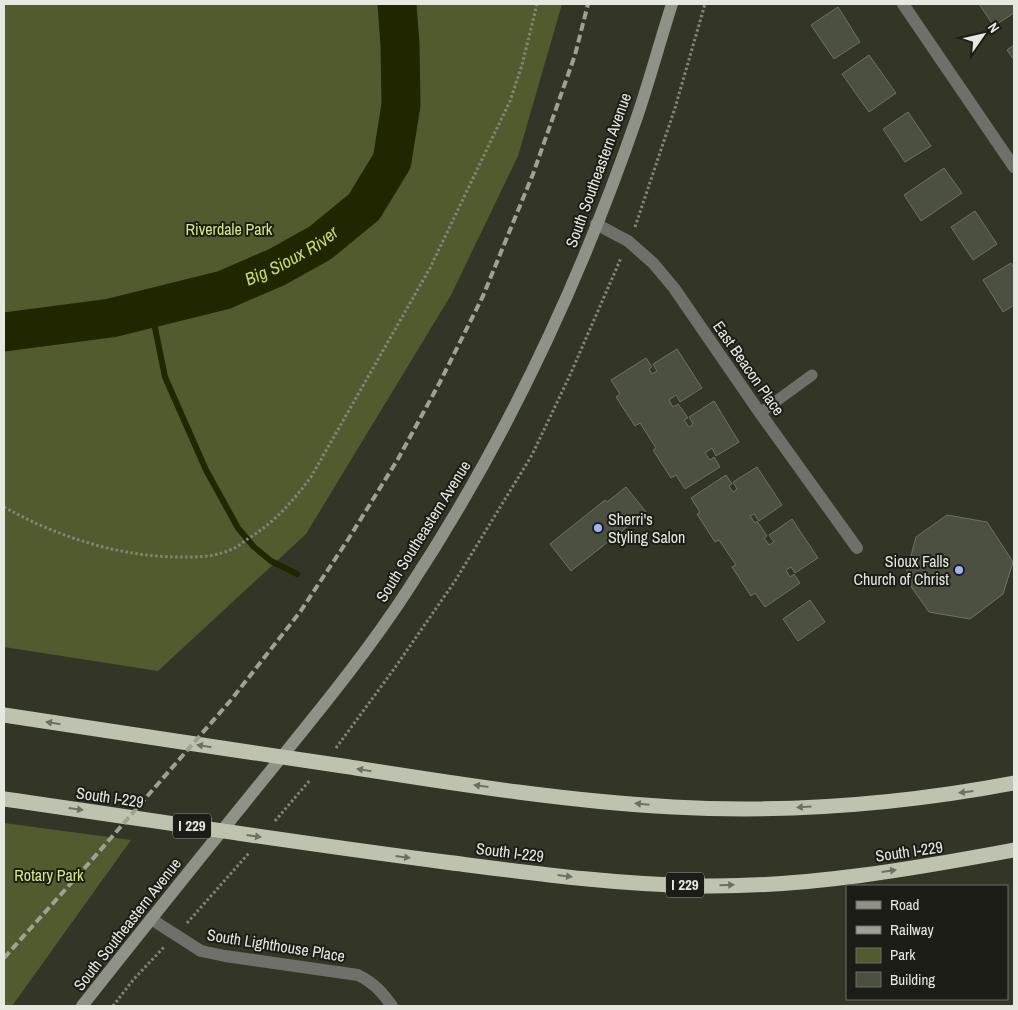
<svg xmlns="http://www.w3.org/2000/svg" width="1018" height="1010" viewBox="0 0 1018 1010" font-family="'Archivo Narrow',sans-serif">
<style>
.green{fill:#525b2d}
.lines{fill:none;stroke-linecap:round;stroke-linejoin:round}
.stream{stroke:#202700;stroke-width:6}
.river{stroke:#202700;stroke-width:39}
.building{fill:#4c5040;stroke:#6e7261}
.path{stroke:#828578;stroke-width:3;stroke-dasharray:2.5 2.5;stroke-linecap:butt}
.service{stroke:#6e7069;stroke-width:11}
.minor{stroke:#6e7069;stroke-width:12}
.secondary{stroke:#8f9286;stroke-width:12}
.motorway{stroke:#bec3b0;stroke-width:15}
.rail{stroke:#9ea195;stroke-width:4;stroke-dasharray:8 4;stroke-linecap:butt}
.oneway{fill:#6c7063}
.poi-dot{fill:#9ab5fd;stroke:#1b1d16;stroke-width:2}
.labels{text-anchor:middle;stroke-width:4;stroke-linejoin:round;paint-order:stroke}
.shield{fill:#1b1d16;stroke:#a8aba2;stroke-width:1}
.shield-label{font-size:15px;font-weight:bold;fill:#e5e8de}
.street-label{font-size:16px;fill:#e5e8de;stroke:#1b1d16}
.park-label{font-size:16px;fill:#d5ea84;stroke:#1b1d16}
.poi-label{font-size:16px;fill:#e5e8de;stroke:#1b1d16;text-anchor:start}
.water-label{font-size:18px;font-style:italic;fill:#c6da75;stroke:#1b1d16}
</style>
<rect width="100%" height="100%" fill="#333627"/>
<!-- green -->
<g class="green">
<path d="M 4,4 L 562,4 L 518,156 L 451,295 L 306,534 L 158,671 L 4,647 Z"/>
<path d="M 4,823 L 131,840 L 12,1006 L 4,1006 Z"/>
</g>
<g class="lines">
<!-- stream -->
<path class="stream" d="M 151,308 L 165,377 L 206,470 L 238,528 L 254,547 L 271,561 L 297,574"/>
<!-- river -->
<path class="river" id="s1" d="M 4,332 L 111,318 L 224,290 L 277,267 L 320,243 L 364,207 L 392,161 L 401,105 L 400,45 L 397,4"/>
</g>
<!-- building -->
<g class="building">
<path d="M 979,4 L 1014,4 L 1014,13 L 994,26 Z"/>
<path d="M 838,7 L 860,42 L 834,59 L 811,25 Z"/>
<path d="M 1014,45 L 1014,60 L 1007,50 Z"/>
<path d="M 869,55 L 896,93 L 869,112 L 842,74 Z"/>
<path d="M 908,112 L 931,146 L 905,162 L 883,129 Z"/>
<path d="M 944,168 L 962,193 L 921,221 L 904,195 Z"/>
<path d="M 975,211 L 997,244 L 973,260 L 951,227 Z"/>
<path d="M 1011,263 L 1014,268 L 1014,305 L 1003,312 L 983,280 Z"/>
<path d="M 677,349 L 702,388 L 680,402 L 676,395 L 669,400 L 673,407 L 678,404 L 688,418 L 684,420 L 689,427 L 693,424 L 689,417 L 714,401 L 739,442 L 716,456 L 712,448 L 705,453 L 710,460 L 714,457 L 720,467 L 685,489 L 676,475 L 671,478 L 653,450 L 656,448 L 640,423 L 635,426 L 616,397 L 620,394 L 611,380 L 646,358 L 652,367 L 649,369 L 652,374 L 657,371 L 653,364 Z"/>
<path d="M 757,467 L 782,505 L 759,521 L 754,514 L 750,516 L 755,523 L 757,521 L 767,536 L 764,538 L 769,545 L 774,542 L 769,535 L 792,519 L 818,558 L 795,573 L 791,567 L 786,570 L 790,577 L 794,574 L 800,583 L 765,607 L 755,593 L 751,596 L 732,567 L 736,565 L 719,540 L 715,542 L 697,514 L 700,512 L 691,498 L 726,475 L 732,484 L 729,486 L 733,492 L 737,489 L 733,482 Z"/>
<path d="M 626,487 L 646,512 L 571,571 L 550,544 L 605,500 L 607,502 Z"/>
<path d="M 947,515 L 987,522 L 1013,562 L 1003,594 L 970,619 L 929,612 L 905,578 L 916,537 Z"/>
<path d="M 810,600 L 825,622 L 798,641 L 783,619 Z"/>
</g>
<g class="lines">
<!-- path -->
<g class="path">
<path d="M 635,227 L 675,108 L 705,4"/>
<path d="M 4,507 C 58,537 119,557 181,557 C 198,557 214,557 230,550 C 237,548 243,542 249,538 C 275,522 293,501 311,477 L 430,268 L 510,101 L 522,65 L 537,4"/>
<path d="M 336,748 L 394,669 L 455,581 L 532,455 L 570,375 L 621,258"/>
<path d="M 275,821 L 310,780"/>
<path d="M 187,923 L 249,853"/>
<path d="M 113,1006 L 133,980 L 164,947"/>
</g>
<!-- service -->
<path class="service" d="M 760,413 L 812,375"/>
<!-- minor -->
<g class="minor">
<path d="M 903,4 L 1014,167"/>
<path d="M 596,224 L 628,241 L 653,263 L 674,288 L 760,413 L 857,548"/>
<path d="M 151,919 L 201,951 L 225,956 L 358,975 C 374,983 382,992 392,1006"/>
</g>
<!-- secondary -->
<path class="secondary" d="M 82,1006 C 142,930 202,855 263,780 C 313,718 365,656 409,588 C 505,442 580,282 637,117 C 650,79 660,41 672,4"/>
<!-- motorway -->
<g class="motorway">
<path d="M 4,715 C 117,733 230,749 343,766 C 452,783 562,801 673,807 C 786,813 903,804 1014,783"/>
<path d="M 4,799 C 151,820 297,843 445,862 C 531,873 617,885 705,886 C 809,887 912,869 1014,850"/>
</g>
<!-- rail -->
<path class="rail" d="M 4,958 L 90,862 L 231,700 L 300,612 L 349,538 L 398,459 L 440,382 L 483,296 L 533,174 L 575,55 L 588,4"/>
</g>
<!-- one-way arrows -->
<defs><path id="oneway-solid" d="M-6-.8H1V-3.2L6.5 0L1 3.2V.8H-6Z" transform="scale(1.25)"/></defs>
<g class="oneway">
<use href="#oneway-solid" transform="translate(53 723) rotate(-171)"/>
<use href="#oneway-solid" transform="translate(204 746) rotate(-171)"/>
<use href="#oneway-solid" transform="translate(364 770) rotate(-171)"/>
<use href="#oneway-solid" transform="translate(481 786) rotate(-172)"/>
<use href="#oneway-solid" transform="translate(966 792) rotate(173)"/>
<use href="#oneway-solid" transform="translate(642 804) rotate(-175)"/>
<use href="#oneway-solid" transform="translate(804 807) rotate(177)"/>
<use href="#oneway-solid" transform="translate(76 809) rotate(8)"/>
<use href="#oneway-solid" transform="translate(254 836) rotate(8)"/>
<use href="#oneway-solid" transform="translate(403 857) rotate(7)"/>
<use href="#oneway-solid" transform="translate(889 871) rotate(-8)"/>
<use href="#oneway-solid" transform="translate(565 876) rotate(7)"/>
<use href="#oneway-solid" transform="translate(727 885) rotate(-1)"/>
</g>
<!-- markers -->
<g class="poi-dot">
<circle cx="598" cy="528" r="5"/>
<circle cx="959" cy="570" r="5"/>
</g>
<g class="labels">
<!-- shield labels -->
<g class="shield">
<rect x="173" y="813.5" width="38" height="25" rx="4"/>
<rect x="666" y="872.5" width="38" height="25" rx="4"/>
</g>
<g class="shield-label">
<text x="192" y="831">I 229</text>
<text x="685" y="890">I 229</text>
</g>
<!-- street labels -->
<g class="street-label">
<text transform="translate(598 170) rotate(-70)" y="6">South Southeastern Avenue</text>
<text transform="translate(749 368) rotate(55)" y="6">East Beacon Place</text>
<text transform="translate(423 531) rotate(-58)" y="6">South Southeastern Avenue</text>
<text transform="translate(110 797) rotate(8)" y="6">South I-229</text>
<text transform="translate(909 851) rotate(-8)" y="6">South I-229</text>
<text transform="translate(510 852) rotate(7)" y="6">South I-229</text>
<text transform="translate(127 924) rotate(-52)" y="6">South Southeastern Avenue</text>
<text transform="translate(276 945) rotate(9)" y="6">South Lighthouse Place</text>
</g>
<!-- park labels -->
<g class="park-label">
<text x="229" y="235">Riverdale Park</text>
<text x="49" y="881">Rotary Park</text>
</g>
<!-- poi labels -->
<g class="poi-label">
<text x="608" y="525">Sherri's<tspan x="608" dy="18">Styling Salon</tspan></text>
<text x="949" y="567" text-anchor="end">Sioux Falls<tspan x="949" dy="18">Church of Christ</tspan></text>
</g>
<!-- water labels -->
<g class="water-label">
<text dy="6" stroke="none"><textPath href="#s1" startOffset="300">Big Sioux River</textPath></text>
</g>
</g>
<!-- border -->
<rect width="1018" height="1010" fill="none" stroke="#e5e8de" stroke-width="10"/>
<!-- legend -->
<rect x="846" y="885" width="162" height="115" fill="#1b1d16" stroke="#6c6e66"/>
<rect x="856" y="901" width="25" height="8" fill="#8f9286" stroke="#6c6e66"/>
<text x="890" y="910" font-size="15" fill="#e5e8de">Road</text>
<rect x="856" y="926" width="25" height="8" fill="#9ea195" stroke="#6c6e66"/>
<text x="890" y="935" font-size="15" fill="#e5e8de">Railway</text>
<rect x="856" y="948" width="25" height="15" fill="#525b2d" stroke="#6c6e66"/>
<text x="890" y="960" font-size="15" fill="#e5e8de">Park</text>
<rect x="856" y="972" width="25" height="15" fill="#4c5040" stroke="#6c6e66"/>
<text x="890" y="985" font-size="15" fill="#e5e8de">Building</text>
<!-- north arrow -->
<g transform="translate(983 35) rotate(56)" stroke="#1b1d16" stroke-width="4" paint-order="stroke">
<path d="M0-4L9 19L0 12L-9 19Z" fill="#e5e8de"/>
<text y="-8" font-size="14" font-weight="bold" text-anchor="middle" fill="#e5e8de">N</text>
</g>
</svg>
